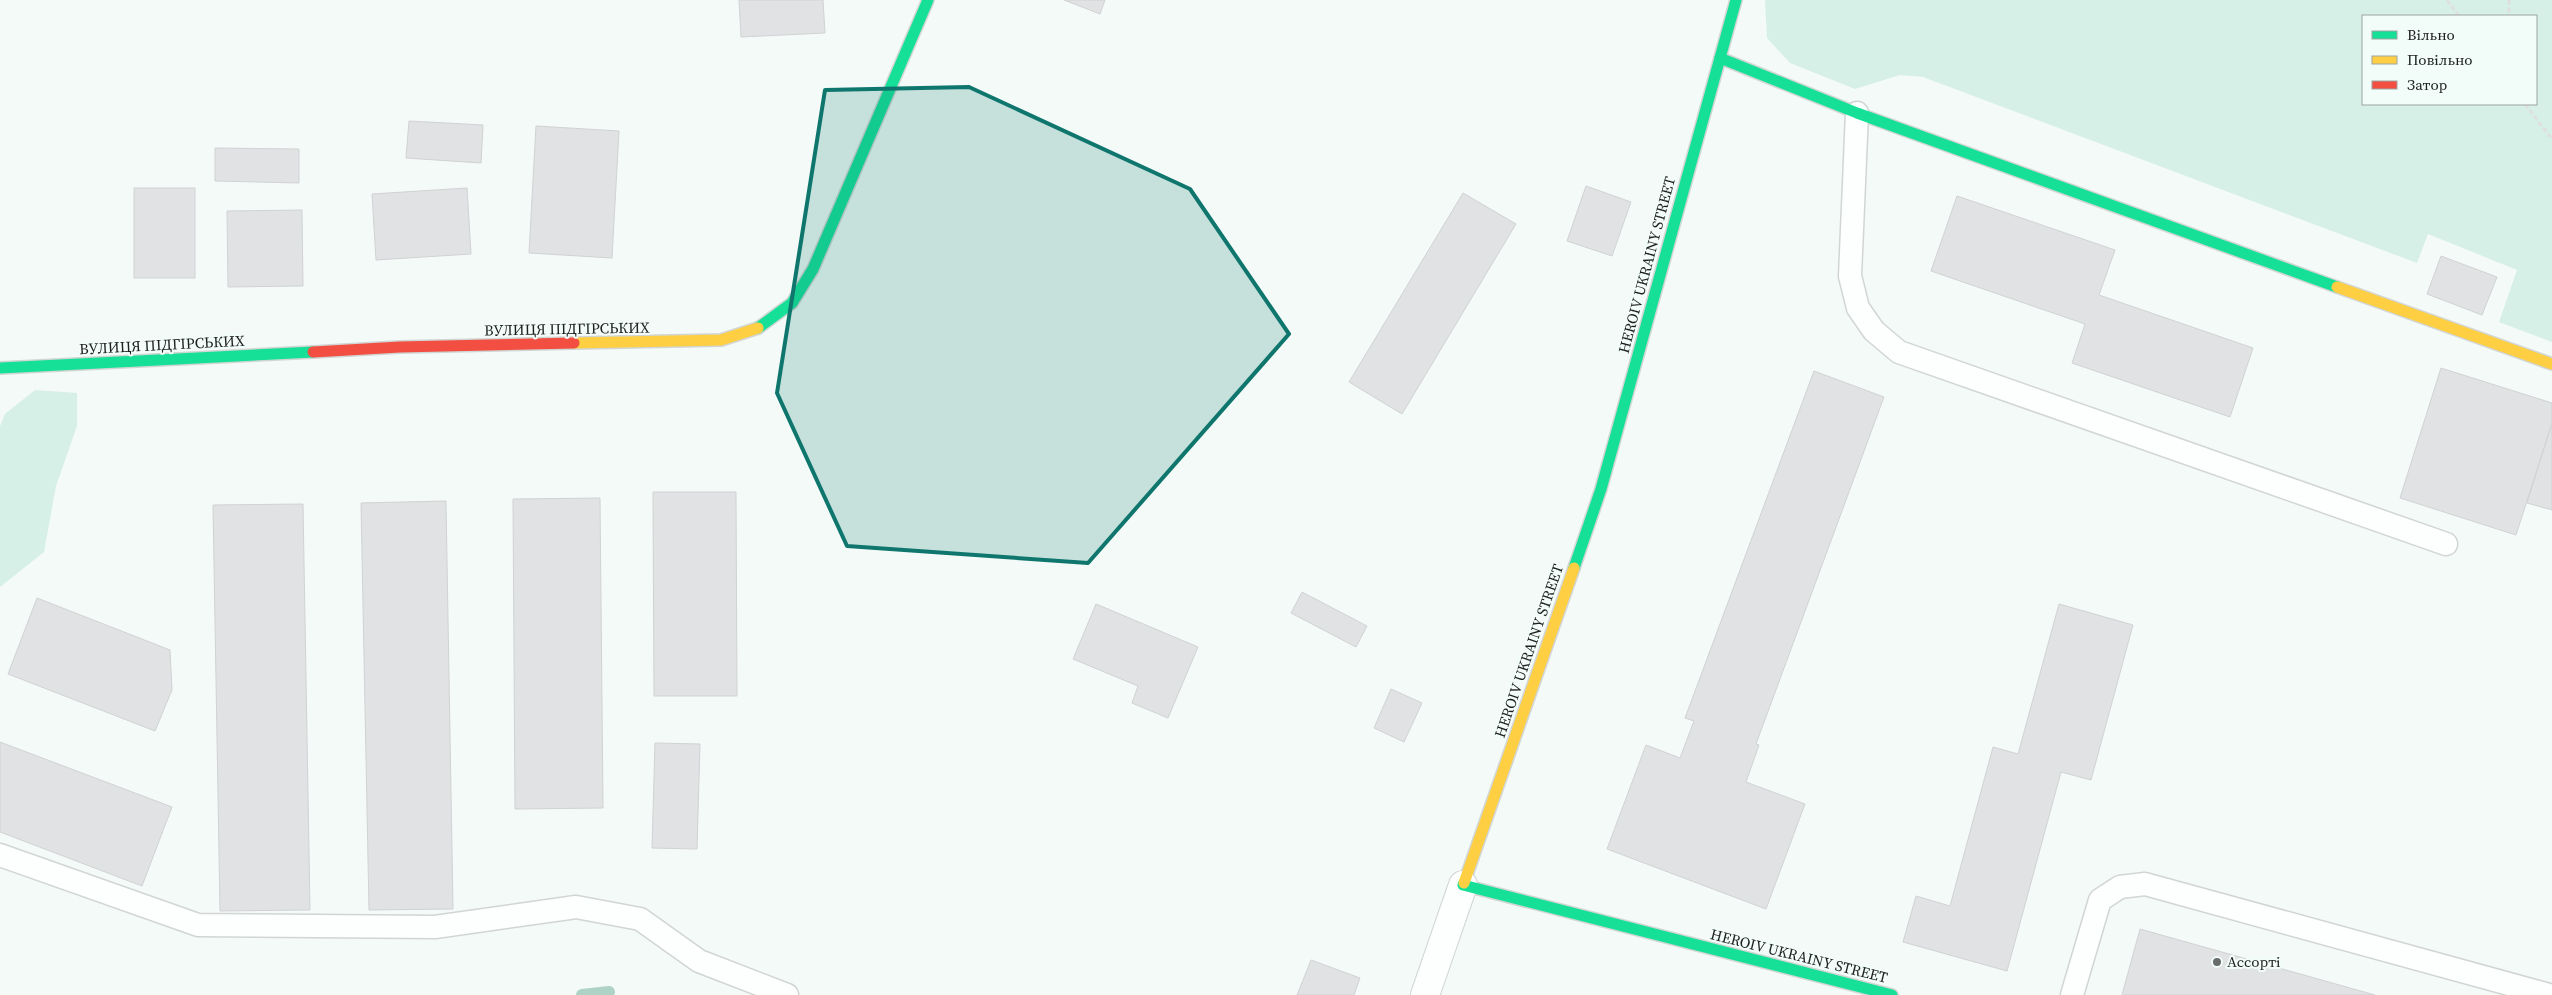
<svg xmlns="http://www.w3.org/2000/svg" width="2552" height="995" viewBox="0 0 2552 995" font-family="'Source Serif 4',serif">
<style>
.green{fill:#d6f0e7;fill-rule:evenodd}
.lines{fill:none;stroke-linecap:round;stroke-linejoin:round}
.stream{stroke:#afd2c6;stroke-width:12}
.building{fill:#e0e2e3;stroke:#d0d2d3}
.lane-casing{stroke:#d1d6d4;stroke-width:25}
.street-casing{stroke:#d1d6d4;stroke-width:30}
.fast-casing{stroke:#d1d6d4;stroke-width:14}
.slow-casing{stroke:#d1d6d4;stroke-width:14}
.jam-casing{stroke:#d1d6d4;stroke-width:14}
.path{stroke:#dee0df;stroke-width:3;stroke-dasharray:5 2.5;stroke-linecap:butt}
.lane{stroke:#fdfefe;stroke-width:22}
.street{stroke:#fdfefe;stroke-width:28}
.fast{stroke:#16e098;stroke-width:11}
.slow{stroke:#ffcf43;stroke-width:11}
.jam{stroke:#f24e42;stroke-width:11}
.marked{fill:#0f766e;fill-opacity:0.2;stroke:#0f766e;stroke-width:4;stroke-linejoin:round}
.poi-dot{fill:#686c6b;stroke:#f2fcf9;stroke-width:2}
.labels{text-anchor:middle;stroke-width:4;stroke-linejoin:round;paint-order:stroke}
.street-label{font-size:15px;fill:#1d201f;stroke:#f2fcf9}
.poi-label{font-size:15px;fill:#1d201f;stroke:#f2fcf9;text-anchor:start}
</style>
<rect width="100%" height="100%" fill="#f4faf8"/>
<!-- green -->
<g class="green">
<path d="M 1765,0 L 2552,0 L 2552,342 L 2499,322 L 2517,270 L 2428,234 L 2417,263 L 1923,77 L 1900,75 L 1855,89 L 1790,63 L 1767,38 ZM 2536,16 L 2536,104 L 2363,104 L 2363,16 Z"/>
<path d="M 35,390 L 77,393 L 77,426 L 56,486 L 44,552 L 0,587 L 0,426 L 5,414 Z"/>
</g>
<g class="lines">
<!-- stream -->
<path class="stream" d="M 582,995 L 609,992"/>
</g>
<!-- building -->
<g class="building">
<path d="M 739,0 L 823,0 L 825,33 L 741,37 Z"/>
<path d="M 1064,0 L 1105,0 L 1100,14 Z"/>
<path d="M 409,121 L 483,125 L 481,163 L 406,158 Z"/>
<path d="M 536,126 L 619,131 L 612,258 L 529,253 Z"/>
<path d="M 215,148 L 299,149 L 299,183 L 215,181 Z"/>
<path d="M 1586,186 L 1631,202 L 1612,256 L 1567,241 Z"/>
<rect x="134" y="188" width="61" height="90"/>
<path d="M 467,188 L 471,254 L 376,260 L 372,194 Z"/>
<path d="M 1463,193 L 1516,224 L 1402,414 L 1349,382 Z"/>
<path d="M 1957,196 L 2115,250 L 2099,295 L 2253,348 L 2230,417 L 2072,363 L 2085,324 L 1931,271 Z"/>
<path d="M 302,210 L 303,286 L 228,287 L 227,211 Z"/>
<path d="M 2441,256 L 2497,277 L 2482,315 L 2427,294 Z"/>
<path d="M 2441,368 L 2552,403 L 2552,423 L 2516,535 L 2400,498 Z"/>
<path d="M 1814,371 L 1884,397 L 1756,744 L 1759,745 L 1746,782 L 1805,804 L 1766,909 L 1607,849 L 1646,745 L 1680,758 L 1694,721 L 1685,718 Z"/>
<path d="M 2551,426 L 2552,426 L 2552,510 L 2527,503 Z"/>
<path d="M 653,492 L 736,492 L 737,696 L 654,696 Z"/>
<path d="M 600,498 L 603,808 L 515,809 L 513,499 Z"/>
<path d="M 446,501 L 453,909 L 369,910 L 361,503 Z"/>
<path d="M 303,504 L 310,910 L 220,911 L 213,505 Z"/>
<path d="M 1302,592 L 1367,626 L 1356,647 L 1291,613 Z"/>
<path d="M 37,598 L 170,650 L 172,690 L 155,731 L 8,674 Z"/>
<path d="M 1096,604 L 1198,647 L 1168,718 L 1132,703 L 1138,686 L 1073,659 Z"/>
<path d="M 2059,604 L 2133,625 L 2091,780 L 2061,772 L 2007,971 L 1903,942 L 1916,896 L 1950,906 L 1993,747 L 2018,754 Z"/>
<path d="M 1391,689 L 1422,703 L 1404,742 L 1374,728 Z"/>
<path d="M 0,742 L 172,807 L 142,886 L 0,832 Z"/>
<path d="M 655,743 L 700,744 L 697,849 L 652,848 Z"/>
<path d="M 2140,929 L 2375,995 L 2122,995 Z"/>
<path d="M 1311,960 L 1360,978 L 1354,995 L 1297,995 Z"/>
</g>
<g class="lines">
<!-- lane casing -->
<g class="lane-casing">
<g id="lane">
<path d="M 1857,113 L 1850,276 L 1858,308 L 1874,331 L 1899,352 L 2446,544"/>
<path d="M 0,855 L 198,925 L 435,927 L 576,907 L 640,919 L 699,961 L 787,995"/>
<path d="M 2072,995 L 2100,900 L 2120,887 L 2145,884 L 2549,995"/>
</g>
</g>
<!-- street casing -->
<g class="street-casing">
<path id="street" d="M 1425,995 L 1463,885"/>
</g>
<!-- fast casing -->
<g class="fast-casing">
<g id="fast">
<path d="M 1720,58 L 1857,113 L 2337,287"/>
<path d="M 758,328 L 792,303 L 813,269 L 928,0"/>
<path d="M 0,368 L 313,352"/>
<path d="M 1574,568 L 1601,489 L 1736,0"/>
<path d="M 1464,883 L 1463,885 L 1892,995"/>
</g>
</g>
<!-- slow casing -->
<g class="slow-casing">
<g id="slow">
<path d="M 2337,287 L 2552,364"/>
<path d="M 574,343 L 721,340 L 758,328"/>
<path d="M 1464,883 L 1574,568"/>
</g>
</g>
<!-- jam casing -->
<g class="jam-casing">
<path id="jam" d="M 313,352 L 400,347 L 574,343"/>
</g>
<!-- path -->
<g class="path">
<path d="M 2447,0 L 2459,16"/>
<path d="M 2509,0 L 2509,16"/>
<path d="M 2525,104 L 2552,139"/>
</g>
<!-- lane -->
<use href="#lane" class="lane"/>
<!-- street -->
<use href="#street" class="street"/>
<!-- fast -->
<use href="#fast" class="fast"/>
<!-- slow -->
<use href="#slow" class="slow"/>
<!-- jam -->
<use href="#jam" class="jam"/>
</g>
<!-- marked area -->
<path class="marked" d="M 969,87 L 1190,189 L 1289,334 L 1088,563 L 847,546 L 777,393 L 825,90 Z"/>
<!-- markers -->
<circle class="poi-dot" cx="2217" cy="962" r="5"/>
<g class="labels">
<!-- street labels -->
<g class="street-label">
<text transform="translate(1647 265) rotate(-75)" y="5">HEROIV UKRAINY STREET</text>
<text transform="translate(567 329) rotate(-1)" y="5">ВУЛИЦЯ ПІДГІРСЬКИХ</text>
<text transform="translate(162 345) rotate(-3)" y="5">ВУЛИЦЯ ПІДГІРСЬКИХ</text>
<text transform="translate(1529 651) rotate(-71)" y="5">HEROIV UKRAINY STREET</text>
<text transform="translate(1799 956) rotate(14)" y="5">HEROIV UKRAINY STREET</text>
</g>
<!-- poi labels -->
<g class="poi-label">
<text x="2227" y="967">Ассорті</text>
</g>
</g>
<!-- legend -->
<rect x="2362" y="15" width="175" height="90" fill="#f2fcf9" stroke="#9da4a2"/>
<rect x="2372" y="31" width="25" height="8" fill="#16e098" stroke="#9da4a2"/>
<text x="2407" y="40" font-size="15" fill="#1d201f">Вільно</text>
<rect x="2372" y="56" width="25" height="8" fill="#ffcf43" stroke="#9da4a2"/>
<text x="2407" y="65" font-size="15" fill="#1d201f">Повільно</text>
<rect x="2372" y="81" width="25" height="8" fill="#f24e42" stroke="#9da4a2"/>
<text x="2407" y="90" font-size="15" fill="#1d201f">Затор</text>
</svg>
